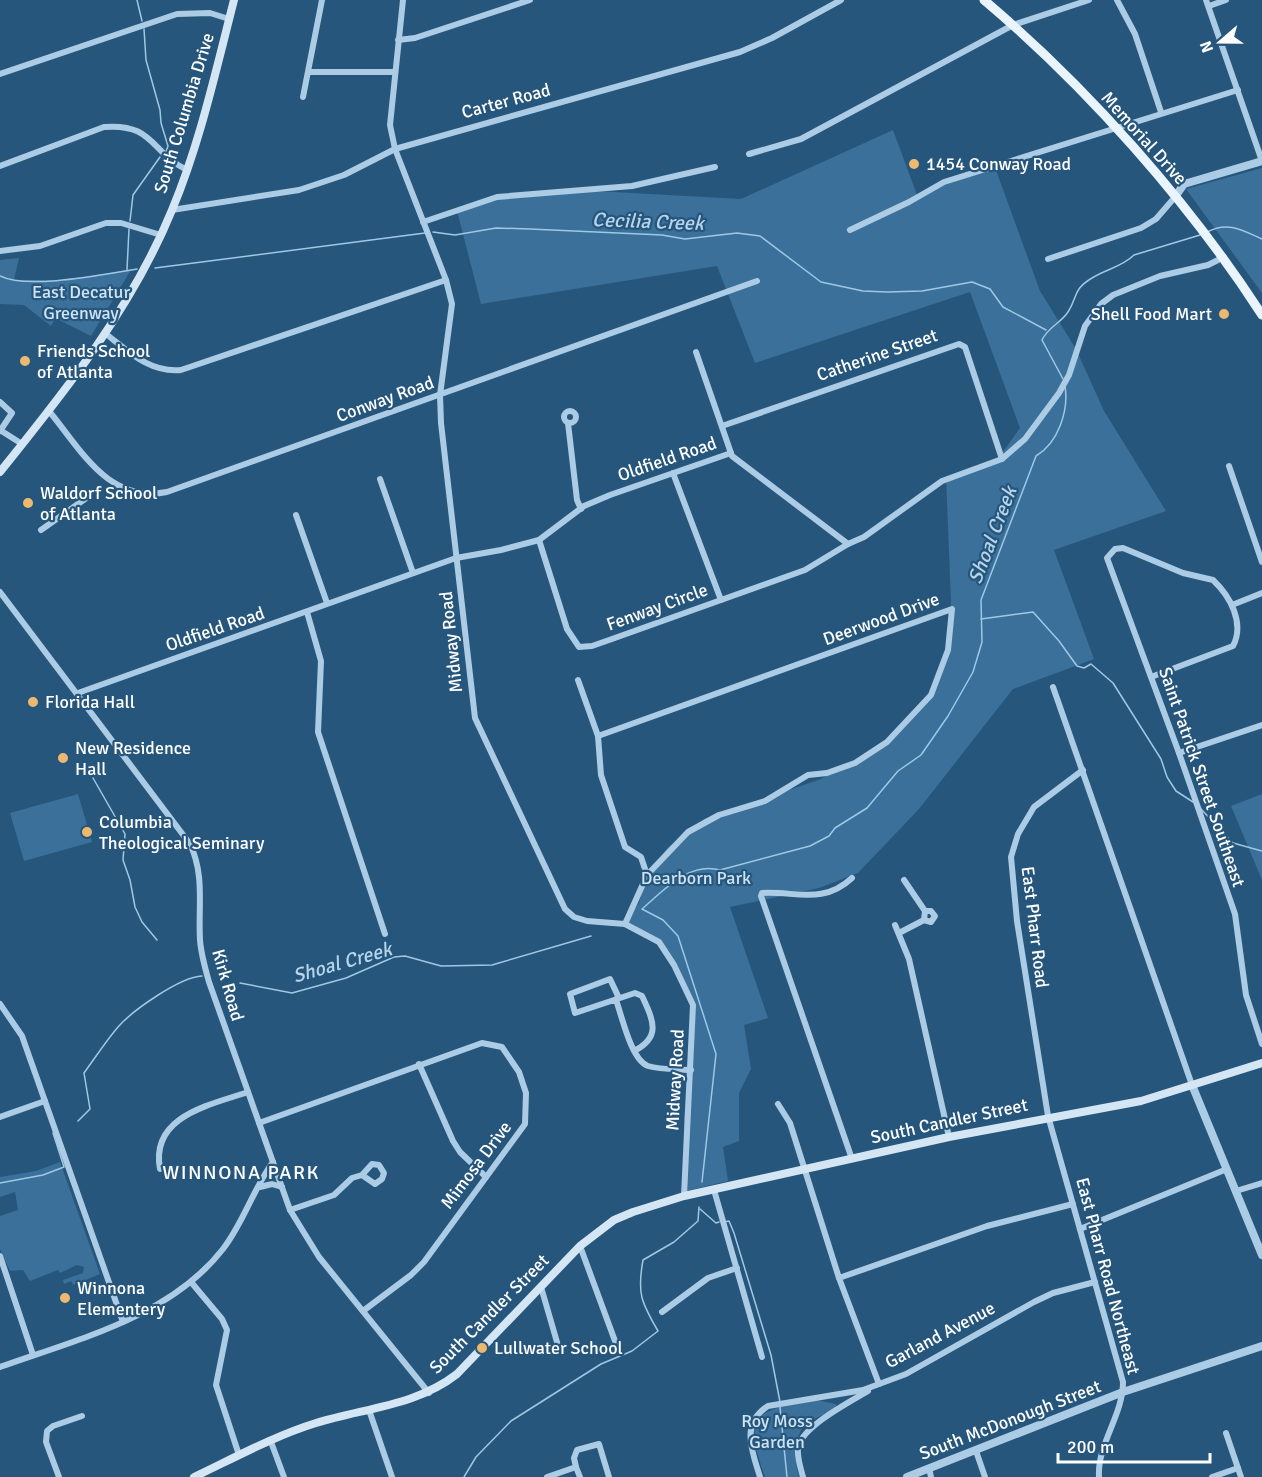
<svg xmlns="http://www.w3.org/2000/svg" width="1262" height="1477" viewBox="0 0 1262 1477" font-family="Signika,sans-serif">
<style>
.green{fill:#3a7099}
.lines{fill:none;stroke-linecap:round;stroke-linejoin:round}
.stream{stroke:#9fc8e5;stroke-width:1.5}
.minor{stroke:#abcce4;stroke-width:6}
.tertiary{stroke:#abcce4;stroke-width:8}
.secondary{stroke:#d4e6f4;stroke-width:8}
.primary{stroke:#eaf4fc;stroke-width:9}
.poi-dot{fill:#edb970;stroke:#26567c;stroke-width:2}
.labels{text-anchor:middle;stroke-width:4.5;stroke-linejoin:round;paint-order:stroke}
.street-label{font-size:18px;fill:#fff;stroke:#26567c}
.poi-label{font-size:18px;fill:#fff;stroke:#26567c;text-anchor:start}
.park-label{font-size:18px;fill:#cde4f4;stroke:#26567c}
.water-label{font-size:20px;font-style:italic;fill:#b6d5ec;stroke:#26567c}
.neighbourhood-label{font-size:20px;letter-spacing:1.5px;fill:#fff;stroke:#26567c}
</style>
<rect width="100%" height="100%" fill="#26567c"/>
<!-- green -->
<g class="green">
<path d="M 893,130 L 917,195 L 993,162 L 1040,291 L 1076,349 L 1104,411 L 1166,511 L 1054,550 L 1094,659 L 1013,689 L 919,809 L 858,873 L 819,888 L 730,907 L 768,1018 L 744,1025 L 751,1069 L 739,1093 L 739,1141 L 723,1147 L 728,1181 L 686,1191 L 684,1118 L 690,1058 L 691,1004 L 678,968 L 657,940 L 625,921 L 639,903 L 643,888 L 667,848 L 704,819 L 821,779 L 886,743 L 930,697 L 948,649 L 951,602 L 946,478 L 998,459 L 1020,428 L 970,292 L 755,363 L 717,266 L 481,304 L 457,211 L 514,193 L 578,190 L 741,199 Z"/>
<path d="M 1262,168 L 1262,293 L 1186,189 Z"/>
<path d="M 19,258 L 14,280 L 61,280 L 131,270 L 91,336 L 55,318 L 51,326 L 24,305 L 0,304 L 0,260 Z"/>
<path d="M 78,794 L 92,842 L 24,861 L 10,813 Z"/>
<path d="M 1262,794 L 1262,880 L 1231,806 Z"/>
<path d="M 60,1162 L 100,1274 L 73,1285 L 71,1281 L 64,1284 L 63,1280 L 83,1273 L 84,1267 L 77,1265 L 60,1273 L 58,1270 L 30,1281 L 23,1270 L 10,1271 L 0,1249 L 0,1216 L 18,1210 L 15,1192 L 0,1197 L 0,1177 L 36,1171 Z"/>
<path d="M 816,1400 L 836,1404 L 836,1408 C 829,1413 819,1416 811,1421 C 792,1432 794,1458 799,1477 L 765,1477 C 742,1413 756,1410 816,1400 Z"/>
</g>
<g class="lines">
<!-- stream -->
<g class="stream">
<path d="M 137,0 L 142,21"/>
<path d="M 144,29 L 146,60 L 160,110 L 161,123 L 168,146 L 166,152"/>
<path d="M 130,221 L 133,195 L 160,157"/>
<path d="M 433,232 L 455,235 L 496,228 L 530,229 L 662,235 L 685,239 L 737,233 L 760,236 L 821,282 L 863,291 L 887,292 L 922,291 L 972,282 L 990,289 L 1003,307 L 1046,330"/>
<path d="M 1207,232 C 1228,221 1242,230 1262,239"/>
<path d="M 155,268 L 425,233"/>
<path d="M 127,270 L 129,229"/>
<path d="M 0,276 C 28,290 105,274 137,269"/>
<path d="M 1063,379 L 1042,340 C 1048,327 1061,323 1068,312 C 1078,297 1072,290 1092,278 C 1106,269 1122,267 1134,255 L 1200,235"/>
<path d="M 981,619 L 1033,612 L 1059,641 L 1077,666 L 1084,668 L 1091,664 L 1113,683 L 1161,759 L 1167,777 L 1176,791 L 1193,802"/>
<path d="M 93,778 L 125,834 L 123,860 L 130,880 L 135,907 L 142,922 L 157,940"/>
<path d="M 1201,809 L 1233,843 L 1262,851"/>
<path d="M 240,983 L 292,993 L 346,978 L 394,957 L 405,956 L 441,966 L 492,965 L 591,936"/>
<path d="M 78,1121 L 90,1109 L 84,1073 C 95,1058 106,1041 118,1027 C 133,1010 180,977 202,976"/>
<path d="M 702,1182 L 716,1054 L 678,936 L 663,920 L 642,909 C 663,891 689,861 720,870 L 810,846 L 829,836 L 835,828 L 867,808 L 898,771 L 921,755 L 948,716 L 973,672 L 982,642 L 981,600 L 1036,456 C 1058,443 1069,411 1065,386"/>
<path d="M 0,1183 L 43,1175 L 64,1167 L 53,1133"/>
<path d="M 700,1209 L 716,1223 L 719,1222"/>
<path d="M 724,1222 L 729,1221 L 734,1233 L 771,1355 L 780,1402"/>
<path d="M 780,1407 L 787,1477"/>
<path d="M 464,1477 L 476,1457 L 511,1421 L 601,1364 L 632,1351 L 658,1331 C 641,1302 637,1293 643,1260 L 674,1242 L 698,1221 L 699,1207"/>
</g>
<!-- minor -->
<g class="minor">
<path d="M 403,0 L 390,125 L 395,149 L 446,280 L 452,304 L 440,395 L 441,423 L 475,718 L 565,909 L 574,917 L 587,921 L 625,924 L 659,942 L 674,965 L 693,1005 L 684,1196"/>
<path d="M 1117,0 L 1135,34 L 1161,112"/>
<path d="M 1206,0 L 1262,161"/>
<path d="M 1209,6 L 1226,0"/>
<path d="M 398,40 L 415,38 L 530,0"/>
<path d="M 310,72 L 394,72"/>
<path d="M 0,74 L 177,14 L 210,13 L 229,19"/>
<path d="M 303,97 L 322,0"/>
<path d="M 749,154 L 801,139 L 1013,25 L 1089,0"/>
<path d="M 0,166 L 104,127 C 154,123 150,152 187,170"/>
<path d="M 172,210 L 299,190 L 344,175 L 395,149 L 740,52 L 772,38 L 841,0"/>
<path d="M 423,222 L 497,197 L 632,186 L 715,167"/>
<path d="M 850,230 L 909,202 L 944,182 L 1238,90"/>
<path d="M 0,251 L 40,246 L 106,223 L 121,223 L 161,235"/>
<path d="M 1048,259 L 1141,228 L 1156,219 L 1175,197"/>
<path d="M 106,334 C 129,352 150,373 181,370 L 446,280"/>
<path d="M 696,352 L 732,456 L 848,544"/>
<path d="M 0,402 L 12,413 L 0,431"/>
<path d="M 49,411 C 82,451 108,503 167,492 L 757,281"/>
<circle cx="570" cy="417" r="6"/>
<path d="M 568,423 L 577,500 L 581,509"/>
<path d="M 722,426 L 959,344 L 965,347 L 1002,459"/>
<path d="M 0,430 L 22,444"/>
<path d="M 1229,466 L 1262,562"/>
<path d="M 673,473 L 721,600"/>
<path d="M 380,479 L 413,573"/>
<path d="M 296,515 L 327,603"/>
<path d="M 41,530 L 85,499"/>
<path d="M 539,540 L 567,629 L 579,647 L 592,646 L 612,639 L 805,570 L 848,544 L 864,537 L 942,481 L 1002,459 L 1025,439 L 1059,393 L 1069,375 L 1085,326 L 1101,304 L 1113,295 L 1160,276 L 1208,265 L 1224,257"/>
<path d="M 0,592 L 190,844 C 205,875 198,907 200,940 C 201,954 205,968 209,982 L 290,1210 L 319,1257 L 429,1393"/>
<path d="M 1232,605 L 1262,593"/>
<path d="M 307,612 L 321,661 L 318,732 L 385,934"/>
<path d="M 1151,677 L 1233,646 C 1245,623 1230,596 1213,580 L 1183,573 L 1123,548 L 1115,549 L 1107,558 L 1179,753 L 1235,914 L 1246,995 L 1262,1044"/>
<path d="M 578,680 L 598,736 L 601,775 L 625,847 L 641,857 L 647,875"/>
<path d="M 1053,687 L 1192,1085"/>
<path d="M 78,693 L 456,558 L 501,550 L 539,540 L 584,506 L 610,495 L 731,453"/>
<path d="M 598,736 L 952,609 L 948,650 L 931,695 L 887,742 L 855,763 L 827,773 L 808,775 L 765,801 L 719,815 L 688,832 L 647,875 L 625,924"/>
<path d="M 1179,753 L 1262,725"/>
<path d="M 1083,770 L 1034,807 L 1018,834 L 1011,857 L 1017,921 L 1048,1116 L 1123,1382 C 1123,1416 1097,1444 1099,1477"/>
<path d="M 924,920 L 931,922 L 935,916 L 931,911 L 925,911"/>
<path d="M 895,925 L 909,959 L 949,1137"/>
<path d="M 899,933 L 924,920 L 925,911 L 904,880"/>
<path d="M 0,1004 L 22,1036 L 123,1322"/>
<path d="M 634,1051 C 662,1037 653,1020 642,996 L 635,993 L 575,1013 L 570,994 L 610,979 L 618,996 L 616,1000 C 622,1016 631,1060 648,1066 C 661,1070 678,1069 691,1070"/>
<path d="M 419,1064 L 453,1141 L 460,1152 L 486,1177"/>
<path d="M 778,1104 L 790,1123 L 839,1278 L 879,1384"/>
<path d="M 0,1117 L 45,1101"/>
<path d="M 259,1123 L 482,1043 L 502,1047 L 519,1072 L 526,1093 L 525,1124 L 424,1262 L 411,1275 L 363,1311"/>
<path d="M 852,1159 L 761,896 L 762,893 C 796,891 823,905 852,878"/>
<path d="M 160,1169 C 150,1116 210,1105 248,1092"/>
<path d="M 260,1187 L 272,1184 L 282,1187"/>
<path d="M 714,1190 L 762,1357"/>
<path d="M 1236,1191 L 1262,1183"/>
<path d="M 290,1210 L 334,1195 L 352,1178 L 362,1175 L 375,1184 L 382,1179 L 384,1173 L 379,1165 L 372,1164 L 362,1175"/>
<path d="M 1080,1229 L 1227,1169"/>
<path d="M 580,1246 L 615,1341"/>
<path d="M 0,1256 L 33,1355"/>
<path d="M 839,1278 L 987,1226 L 1073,1204"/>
<path d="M 191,1282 L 222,1319 L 227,1330 L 216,1385 L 239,1455"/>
<path d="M 541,1287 L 559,1349"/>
<path d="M 662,1312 L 708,1278 L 737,1268"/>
<path d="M 0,1367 C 78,1339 170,1317 223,1249 C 244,1222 253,1189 273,1162"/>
<path d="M 369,1410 L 392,1477"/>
<path d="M 1226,1433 L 1241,1477"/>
<path d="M 271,1442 L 284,1477"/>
<path d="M 976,1451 L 985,1477"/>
<path d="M 576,1467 L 580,1477"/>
<path d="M 929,1468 L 931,1477"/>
<path d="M 59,1477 L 46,1442 L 47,1431 L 53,1426 L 82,1416"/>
<path d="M 547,1477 L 576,1467 L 574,1458 L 577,1450 L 599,1444 L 609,1477"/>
<path d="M 760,1477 C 752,1451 740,1424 768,1406 L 863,1390 L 906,1374 L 1034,1302 L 1053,1293 L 1095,1282"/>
<path d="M 803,1477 C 801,1469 797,1458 798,1449 C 799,1428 850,1402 868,1391"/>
<path d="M 1212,1477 L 1238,1468"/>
</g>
<!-- tertiary -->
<g class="tertiary">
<path d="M 1175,197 L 1184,184 L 1262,161"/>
<path d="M 1192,1085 L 1262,1255"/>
<path d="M 907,1477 L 1123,1392 L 1262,1346"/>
</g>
<!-- secondary -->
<g class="secondary">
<path d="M 0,472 C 66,390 132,308 172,210 C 200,143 216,70 234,0"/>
<path d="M 194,1477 C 234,1458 274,1436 316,1423 C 364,1408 416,1406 457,1374 L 580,1246 L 614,1220 L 633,1212 L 684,1196 L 949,1137 L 1141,1101 L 1262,1063"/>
</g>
<!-- primary -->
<path class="primary" d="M 984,0 C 1087,87 1189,202 1262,315"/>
</g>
<!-- markers -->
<g class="poi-dot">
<circle cx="914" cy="164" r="6"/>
<circle cx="1224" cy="314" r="6"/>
<circle cx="25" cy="361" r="6"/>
<circle cx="28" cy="503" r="6"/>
<circle cx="33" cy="702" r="6"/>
<circle cx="63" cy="758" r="6"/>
<circle cx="87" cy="832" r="6"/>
<circle cx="65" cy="1298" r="6"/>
<circle cx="482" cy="1348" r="6"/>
</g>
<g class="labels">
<!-- street labels -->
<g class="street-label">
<text transform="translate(506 101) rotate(-15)" y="6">Carter Road</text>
<text transform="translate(184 113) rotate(-73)" y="6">South Columbia Drive</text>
<text transform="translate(1144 138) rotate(48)" y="6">Memorial Drive</text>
<text transform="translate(877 355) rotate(-19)" y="6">Catherine Street</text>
<text transform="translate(385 399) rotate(-20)" y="6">Conway Road</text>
<text transform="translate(667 459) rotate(-19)" y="6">Oldfield Road</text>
<text transform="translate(657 607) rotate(-20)" y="6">Fenway Circle</text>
<text transform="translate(881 619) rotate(-20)" y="6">Deerwood Drive</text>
<text transform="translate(215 629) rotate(-19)" y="6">Oldfield Road</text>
<text transform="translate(451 642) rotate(-96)" y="6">Midway Road</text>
<text transform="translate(1202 777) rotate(71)" y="6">Saint Patrick Street Southeast</text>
<text transform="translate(1035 927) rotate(83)" y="6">East Pharr Road</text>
<text transform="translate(228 985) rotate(74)" y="6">Kirk Road</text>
<text transform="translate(675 1080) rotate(-87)" y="6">Midway Road</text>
<text transform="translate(949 1121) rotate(-12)" y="6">South Candler Street</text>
<text transform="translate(476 1165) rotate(-53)" y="6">Mimosa Drive</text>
<text transform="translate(1108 1276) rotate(75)" y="6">East Pharr Road Northeast</text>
<text transform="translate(489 1314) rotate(-45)" y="6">South Candler Street</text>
<text transform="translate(940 1335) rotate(-28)" y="6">Garland Avenue</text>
<text transform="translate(1010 1420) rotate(-21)" y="6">South McDonough Street</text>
</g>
<!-- poi labels -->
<g class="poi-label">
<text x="926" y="170">1454 Conway Road</text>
<text x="1212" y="320" text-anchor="end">Shell Food Mart</text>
<text x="37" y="357">Friends School<tspan x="37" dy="21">of Atlanta</tspan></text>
<text x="40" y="499">Waldorf School<tspan x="40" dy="21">of Atlanta</tspan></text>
<text x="45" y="708">Florida Hall</text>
<text x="75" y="754">New Residence<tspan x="75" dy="21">Hall</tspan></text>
<text x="99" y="828">Columbia<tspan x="99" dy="21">Theological Seminary</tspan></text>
<text x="77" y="1294">Winnona<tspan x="77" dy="21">Elementery</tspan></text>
<text x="494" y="1354">Lullwater School</text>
</g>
<!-- park labels -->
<g class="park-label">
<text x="81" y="298">East Decatur<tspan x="81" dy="21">Greenway</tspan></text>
<text x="696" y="884">Dearborn Park</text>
<text x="777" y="1427">Roy Moss<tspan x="777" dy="21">Garden</tspan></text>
</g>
<!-- water labels -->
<g class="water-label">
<text transform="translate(648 221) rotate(2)" y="7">Cecilia Creek</text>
<text transform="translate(992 535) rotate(-69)" y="7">Shoal Creek</text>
<text transform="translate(342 962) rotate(-16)" y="7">Shoal Creek</text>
</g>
<!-- neighbourhood labels -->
<g class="neighbourhood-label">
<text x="241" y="1179">WINNONA PARK</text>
</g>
</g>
<!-- north arrow -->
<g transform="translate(1220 42) rotate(250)" stroke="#26567c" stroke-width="4.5" paint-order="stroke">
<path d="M0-4.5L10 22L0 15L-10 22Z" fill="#ffffff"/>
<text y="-9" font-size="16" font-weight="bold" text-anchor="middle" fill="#ffffff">N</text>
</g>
<!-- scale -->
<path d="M1058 1453v9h152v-9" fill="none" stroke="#ffffff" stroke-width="3"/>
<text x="1067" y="1453" font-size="18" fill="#ffffff" stroke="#26567c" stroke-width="4.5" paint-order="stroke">200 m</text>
</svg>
